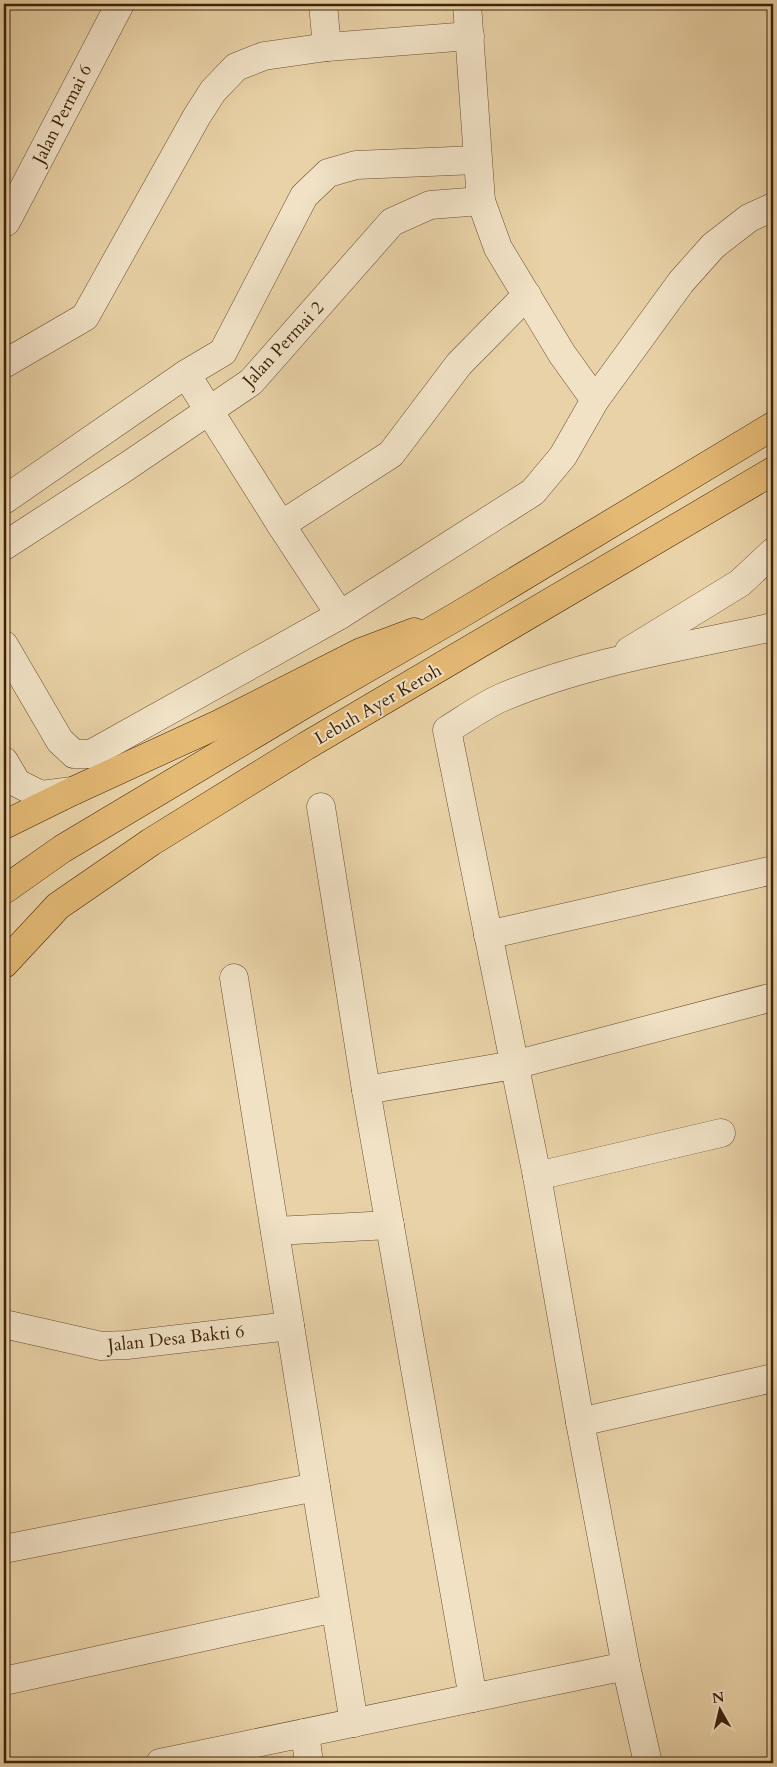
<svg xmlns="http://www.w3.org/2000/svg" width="777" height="1767" viewBox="0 0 777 1767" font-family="Cardo,serif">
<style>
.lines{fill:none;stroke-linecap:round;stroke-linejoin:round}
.minor-casing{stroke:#684e30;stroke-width:29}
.major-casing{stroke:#3d2209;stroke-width:29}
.highway-casing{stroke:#3d2209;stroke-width:29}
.minor{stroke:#f1e2c6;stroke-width:28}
.major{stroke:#e4b974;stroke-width:28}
.highway{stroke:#e4b974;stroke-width:28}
.labels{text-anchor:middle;stroke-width:4;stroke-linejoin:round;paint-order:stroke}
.street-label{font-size:18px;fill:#3d2209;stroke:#f1e2c6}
</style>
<rect width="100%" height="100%" fill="#e9d2a7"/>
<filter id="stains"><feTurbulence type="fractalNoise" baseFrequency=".004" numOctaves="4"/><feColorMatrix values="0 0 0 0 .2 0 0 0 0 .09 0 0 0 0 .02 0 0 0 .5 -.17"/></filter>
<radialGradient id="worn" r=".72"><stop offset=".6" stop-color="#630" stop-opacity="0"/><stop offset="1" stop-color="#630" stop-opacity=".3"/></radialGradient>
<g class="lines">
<!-- minor casing -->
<g class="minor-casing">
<g id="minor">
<path d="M 323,4 L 327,47"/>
<path d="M 467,4 L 481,201 L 498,248 L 562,354 L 595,400"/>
<path d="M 4,223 L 6,222 L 120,4"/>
<path d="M 4,364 L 85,317 L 197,116 L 213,91 L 236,67 L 264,56 L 327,47 L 470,36"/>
<path d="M 186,374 L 281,525 L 340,615"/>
<path d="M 4,500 L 186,374 L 223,352 L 304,196 L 328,173 L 356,165 L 477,160"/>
<path d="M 281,525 L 391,454 L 459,364 L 527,295"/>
<path d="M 4,546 L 126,467 L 251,382 L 392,222 L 430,205 L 481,201"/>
<path d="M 4,645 L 60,741 L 74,754 L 91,754 L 340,615 L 533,492 L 563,456 L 595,400 L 681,282 L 713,246 L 749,218 L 773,207"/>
<path d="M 629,651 L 740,583 L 773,552"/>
<path d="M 4,761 L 17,783 L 41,795 L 73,791"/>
<path d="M 321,807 L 366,1090 L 514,1065 L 773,997"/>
<path d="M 488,935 L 773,870"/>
<path d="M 234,978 L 354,1723"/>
<path d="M 366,1090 L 473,1698"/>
<path d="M 537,1176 L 721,1133"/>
<path d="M 275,1231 L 390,1225"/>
<path d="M 4,1324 L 101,1346 L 127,1345 L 290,1326"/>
<path d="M 580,1422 L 773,1378"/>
<path d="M 4,1549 L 316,1487"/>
<path d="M 4,1681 L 335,1608"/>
<path d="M 305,1733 L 309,1763"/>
<path d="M 160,1763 L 626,1666"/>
<path d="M 648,1763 L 626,1666 L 580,1422 L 537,1176 L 447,730 C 465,719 484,705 503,697 C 589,661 683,647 773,627"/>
</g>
</g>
<!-- major casing -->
<g class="major-casing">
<path id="major" d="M 4,825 L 73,791 L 219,724 L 361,652 L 414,632"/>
</g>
<!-- highway casing -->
<g class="highway-casing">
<g id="highway">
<path d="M 4,890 L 62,849 L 303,705 L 459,615 L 773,426"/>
<path d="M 4,964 L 58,906 L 151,842 L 306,746 L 773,471"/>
</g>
</g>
<!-- minor -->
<use href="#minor" class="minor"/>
<!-- major -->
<use href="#major" class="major"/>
<!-- highway -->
<use href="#highway" class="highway"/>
</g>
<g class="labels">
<!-- street labels -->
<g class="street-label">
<text transform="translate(62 114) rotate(-63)" y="6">Jalan Permai 6</text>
<text transform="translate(283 344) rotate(-47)" y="6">Jalan Permai 2</text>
<text transform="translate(378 704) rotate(-30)" y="6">Lebuh Ayer Keroh</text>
<text transform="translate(176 1338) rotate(-6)" y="6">Jalan Desa Bakti 6</text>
</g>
</g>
<!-- margin -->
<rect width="777" height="1767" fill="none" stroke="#e9d2a7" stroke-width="20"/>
<rect x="5" y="5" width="767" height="1757" fill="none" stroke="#3d2209" stroke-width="2.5"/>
<rect x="10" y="10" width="757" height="1747" fill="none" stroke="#3d2209"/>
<!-- north arrow -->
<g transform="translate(720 1710) rotate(352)" stroke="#f1e2c6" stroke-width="4" paint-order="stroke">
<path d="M0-4L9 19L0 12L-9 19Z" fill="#3d2209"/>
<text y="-8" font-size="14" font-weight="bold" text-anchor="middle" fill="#3d2209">N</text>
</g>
<rect width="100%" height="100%" filter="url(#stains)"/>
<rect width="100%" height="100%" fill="url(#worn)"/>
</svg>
